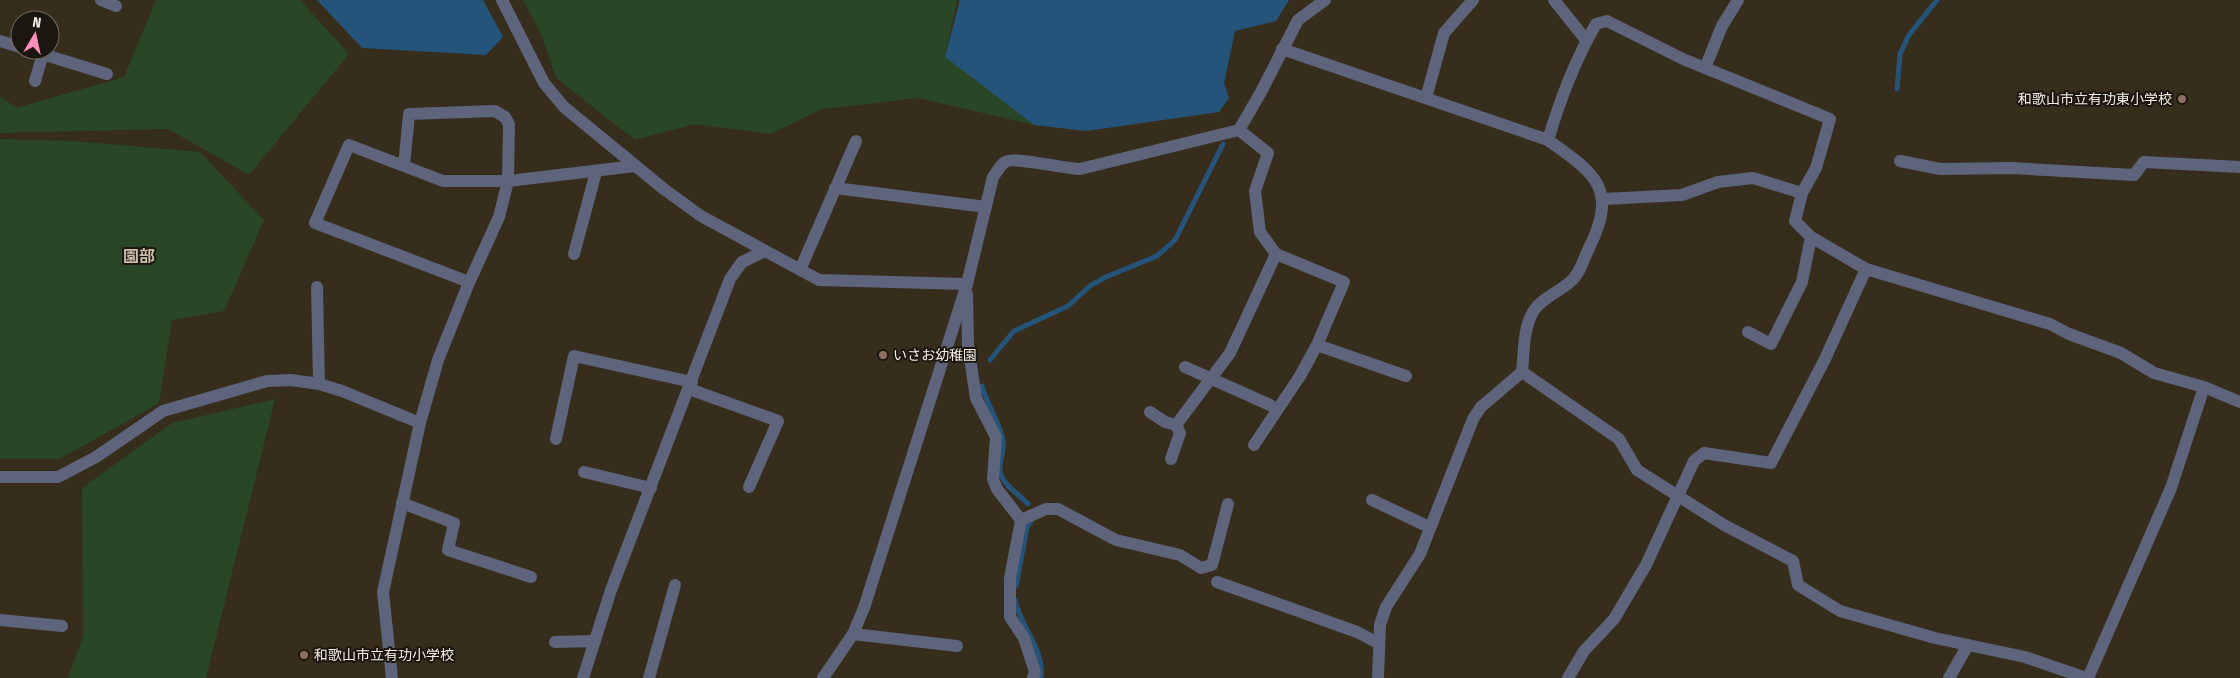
<svg xmlns="http://www.w3.org/2000/svg" width="2240" height="678" viewBox="0 0 2240 678" font-family="'Fira Sans Condensed','Noto Sans JP',sans-serif">
<style>
.green{fill:#294627}
.water{fill:#25547b}
.lines{fill:none;stroke-linecap:round;stroke-linejoin:round}
.stream{stroke:#25547b;stroke-width:5}
.minor{stroke:#5d647b;stroke-width:12}
.tertiary{stroke:#5d647b;stroke-width:12}
.education-dot{fill:#8d6e63;stroke:#1b160f;stroke-width:2}
.labels{text-anchor:middle;stroke-width:4;stroke-linejoin:round;paint-order:stroke}
.poi-label{font-size:14px;fill:#f3ede3;stroke:#1b160f;text-anchor:start}
.quarter-label{font-size:16px;font-weight:bold;fill:#cdc0ad;stroke:#1b160f}
</style>
<rect width="100%" height="100%" fill="#372d1d"/>
<!-- green -->
<g class="green">
<path d="M 156,0 L 300,0 L 349,54 L 249,175 L 168,129 L 0,133 L 0,96 L 16,108 L 124,77 Z"/>
<path d="M 523,0 L 957,0 L 945,57 L 1034,125 L 918,98 L 822,109 L 771,134 L 694,124 L 635,140 L 556,78 L 542,36 Z"/>
<path d="M 0,139 L 74,141 L 200,152 L 264,220 L 224,311 L 172,320 L 159,403 L 60,459 L 0,459 Z"/>
<path d="M 275,399 L 206,678 L 68,678 L 83,636 L 82,488 L 172,423 Z"/>
</g>
<!-- water -->
<g class="water">
<path d="M 317,0 L 483,0 L 503,37 L 486,55 L 362,48 Z"/>
<path d="M 960,0 L 1289,0 L 1276,21 L 1235,31 L 1224,83 L 1229,98 L 1219,112 L 1086,131 L 1034,125 L 945,57 Z"/>
</g>
<g class="lines">
<!-- stream -->
<g class="stream">
<path d="M 1897,89 L 1900,54 L 1909,35 L 1937,0"/>
<path d="M 990,360 L 1014,331 L 1068,306 L 1091,285 L 1106,277 L 1157,256 L 1175,240 L 1223,144"/>
<path d="M 982,386 C 987,405 1000,422 1003,441 C 1004,451 999,462 1000,472 C 1003,485 1020,495 1028,504"/>
<path d="M 1016,586 L 1027,527 L 1031,521"/>
<path d="M 1015,600 C 1020,627 1045,649 1041,678"/>
</g>
<!-- minor -->
<g class="minor">
<path d="M 101,0 L 116,6"/>
<path d="M 502,0 L 544,83 L 564,107 L 665,190 L 701,216 L 819,280 L 967,284"/>
<path d="M 1554,0 L 1586,40"/>
<path d="M 0,41 L 20,47"/>
<path d="M 1282,49 L 1548,140 C 1594,173 1619,188 1589,248 C 1584,258 1580,274 1571,281 C 1561,291 1540,299 1533,312 C 1523,329 1524,353 1522,372 L 1481,407 L 1473,419 L 1420,554 L 1386,607 L 1380,625 L 1378,678"/>
<path d="M 29,50 L 107,74"/>
<path d="M 1705,68 L 1722,26 L 1738,0"/>
<path d="M 35,81 L 43,54"/>
<path d="M 1426,98 L 1444,33 L 1473,0"/>
<path d="M 1239,130 L 1268,153 L 1255,191 L 1260,232 L 1276,254 L 1344,282 L 1317,345 L 1300,376 L 1254,445"/>
<path d="M 1548,140 C 1560,100 1575,60 1596,24 L 1607,21 L 1683,59 L 1830,119 L 1816,168 L 1802,193 L 1795,221 L 1811,237 L 1866,269 L 2050,324 L 2069,334 L 2121,353 L 2154,373 L 2204,387 L 2240,402"/>
<path d="M 1900,161 L 1940,169 L 2010,168 L 2134,175 L 2144,162 L 2240,167"/>
<path d="M 404,166 L 409,114 L 495,111 L 505,117 L 509,124 L 508,181 L 443,181 L 349,145 L 315,223 L 469,282"/>
<path d="M 835,188 L 986,207"/>
<path d="M 1604,199 L 1682,195 L 1718,182 L 1753,178 L 1802,193"/>
<path d="M 574,254 L 596,172"/>
<path d="M 800,270 L 856,141"/>
<path d="M 317,287 L 319,384"/>
<path d="M 967,294 L 968,345 L 976,398 L 996,437 L 993,479 L 997,489 L 1021,520 L 1010,578 L 1010,617 L 1024,638 L 1035,672 L 1033,678"/>
<path d="M 1748,332 L 1771,344 L 1802,282 L 1811,237"/>
<path d="M 1317,345 L 1406,376"/>
<path d="M 1185,367 L 1270,405"/>
<path d="M 1522,372 L 1619,439 L 1637,470 L 1724,525 L 1793,561 L 1798,585 L 1840,611 L 1935,638 L 2025,657 L 2086,678"/>
<path d="M 689,389 L 778,421 L 749,487"/>
<path d="M 1150,412 L 1165,422 L 1176,425 L 1180,433 L 1171,459"/>
<path d="M 1176,425 L 1230,353 L 1276,254"/>
<path d="M 556,439 L 574,356 L 692,382"/>
<path d="M 584,472 L 651,488"/>
<path d="M 0,477 L 58,477 L 96,457 L 163,411 L 267,381 L 291,380 L 319,384 L 342,391 L 420,423"/>
<path d="M 1372,500 L 1429,527"/>
<path d="M 402,503 L 454,523 L 448,550 L 531,577"/>
<path d="M 1021,520 L 1046,509 L 1058,509 L 1116,540 L 1180,555 L 1201,568 L 1212,565 L 1228,504"/>
<path d="M 1217,582 L 1357,632 L 1378,643"/>
<path d="M 0,620 L 62,626"/>
<path d="M 853,634 L 957,646"/>
<path d="M 555,642 L 595,641"/>
<path d="M 392,678 L 383,592 L 420,423 L 438,360 L 468,285 L 499,217 L 508,181 L 635,166"/>
<path d="M 583,678 L 611,590 L 730,279 L 742,262 L 765,251"/>
<path d="M 649,678 L 675,585"/>
<path d="M 823,678 L 853,634 L 864,608 L 967,284"/>
<path d="M 1568,678 L 1584,651 L 1614,619 L 1646,565 L 1694,461 L 1704,453 L 1771,463 L 1825,359 L 1866,269"/>
<path d="M 1949,678 L 1968,645"/>
<path d="M 2088,678 L 2171,488 L 2204,387"/>
</g>
<!-- tertiary -->
<path class="tertiary" d="M 967,284 L 993,177 C 997,172 1000,165 1005,162 C 1014,156 1064,169 1080,169 L 1239,130 L 1261,92 L 1298,20 L 1325,0"/>
</g>
<!-- markers -->
<g class="education-dot">
<circle cx="2182" cy="99" r="5"/>
<circle cx="883" cy="355" r="5"/>
<circle cx="304" cy="655" r="5"/>
</g>
<g class="labels">
<!-- poi labels -->
<g class="poi-label">
<text x="2172" y="104" text-anchor="end">和歌山市立有功東小学校</text>
<text x="893" y="360">いさお幼稚園</text>
<text x="314" y="660">和歌山市立有功小学校</text>
</g>
<!-- quarter labels -->
<g class="quarter-label">
<text x="139" y="262">園部</text>
</g>
</g>
<!-- north arrow -->
<g transform="translate(35 35) rotate(9)"><circle r="24" fill="#1b160f" stroke="#716c64"/>
<path d="M0-4L9 19L0 12L-9 19Z" fill="#ff8eba"/>
<text y="-8" font-size="14" font-weight="bold" text-anchor="middle" fill="#f3ede3">N</text>
</g>
</svg>
